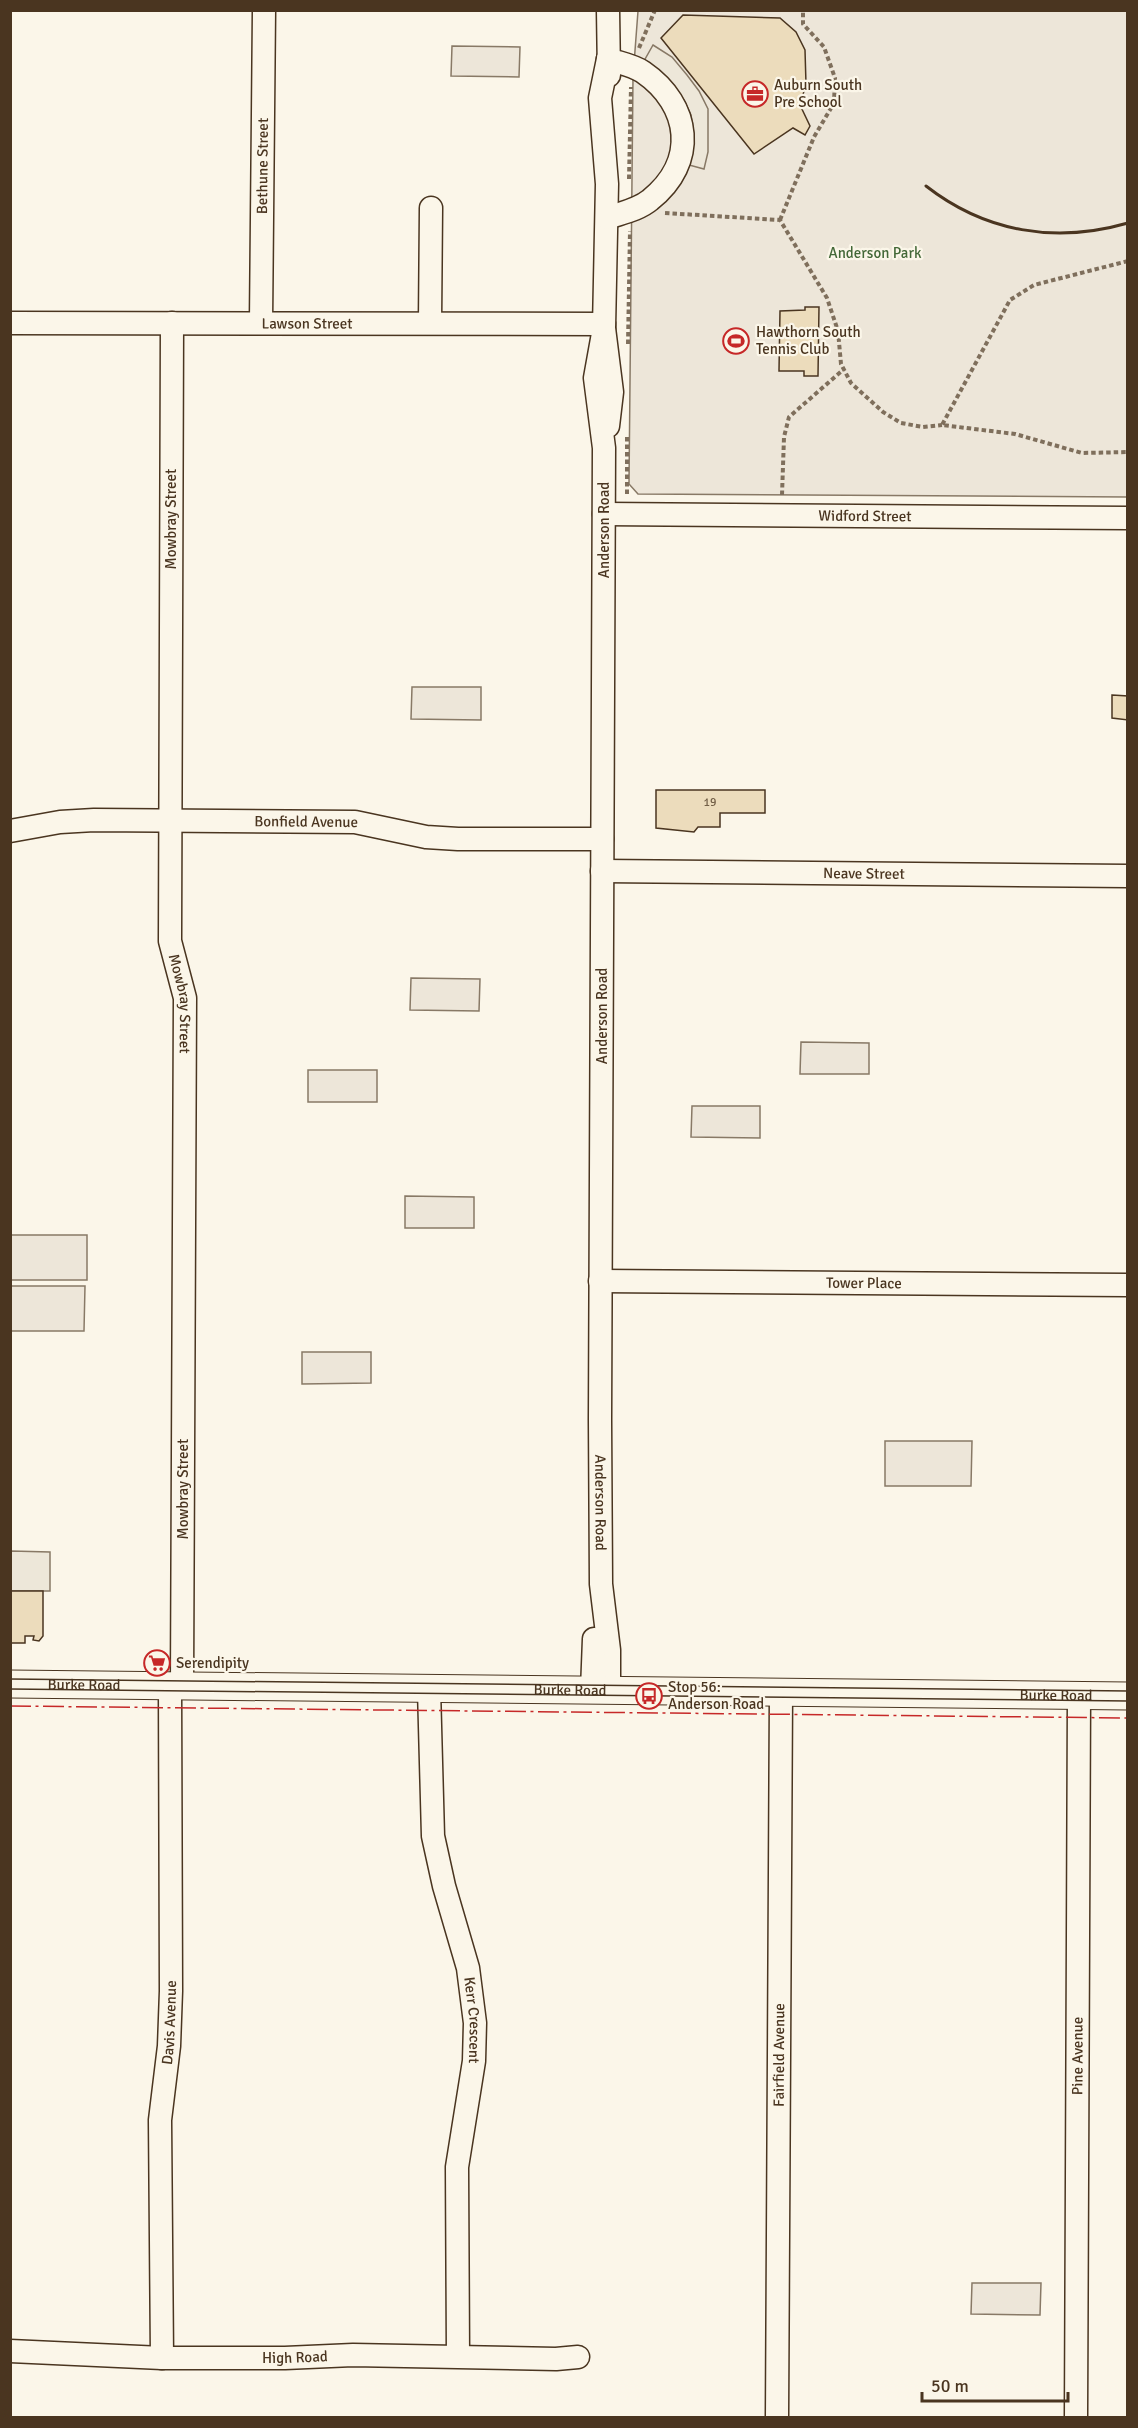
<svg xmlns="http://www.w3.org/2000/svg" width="1138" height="2428" viewBox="0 0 1138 2428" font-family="Signika,sans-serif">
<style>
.green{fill:#ede6d9;stroke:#887966;stroke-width:1.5}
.parking{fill:#ede7d9;stroke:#887966;stroke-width:1.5}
.building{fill:#ecdcbc;stroke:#4a3520;stroke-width:1.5}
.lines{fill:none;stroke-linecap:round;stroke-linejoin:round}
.minor-casing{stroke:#4a3520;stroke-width:25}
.major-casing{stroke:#4a3520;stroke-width:29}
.path{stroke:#7f6f5c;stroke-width:4;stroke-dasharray:4.5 3;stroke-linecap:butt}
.minor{stroke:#fbf6e9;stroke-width:22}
.major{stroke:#fbf6e9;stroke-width:27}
.tram{stroke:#4a3520;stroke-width:1.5}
.wall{stroke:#4a3520;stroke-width:3}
.power{stroke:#c62828;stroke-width:1.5;stroke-dasharray:21 4.5 3 4.5;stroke-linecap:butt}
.labels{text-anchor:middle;stroke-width:4.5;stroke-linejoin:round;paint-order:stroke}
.number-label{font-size:12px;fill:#725f47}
.poi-label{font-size:15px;fill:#4a3520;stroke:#fbf6e9;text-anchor:start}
.street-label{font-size:15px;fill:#4a3520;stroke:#fbf6e9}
.park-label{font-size:15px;fill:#436837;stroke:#fbf6e9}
</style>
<rect width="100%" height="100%" fill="#fbf6e9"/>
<!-- green -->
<g class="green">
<path d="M 638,11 L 1127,11 L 1127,497 L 638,494 L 629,484 L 633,77 Z"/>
<path d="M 452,46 L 520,47 L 519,77 L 451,76 Z"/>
<path d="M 412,687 L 481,687 L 481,720 L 411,719 Z"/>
<path d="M 411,978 L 480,979 L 479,1011 L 410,1010 Z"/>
<path d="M 801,1042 L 869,1043 L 869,1074 L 800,1074 Z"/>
<rect x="308" y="1070" width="69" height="32"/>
<path d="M 692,1106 L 760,1106 L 760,1138 L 691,1137 Z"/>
<path d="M 405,1196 L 474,1197 L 474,1228 L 405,1228 Z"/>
<rect x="11" y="1235" width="76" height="45"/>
<path d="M 11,1286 L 85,1286 L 84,1331 L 11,1331 Z"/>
<path d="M 302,1352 L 371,1352 L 371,1383 L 302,1384 Z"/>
<path d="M 885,1441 L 972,1441 L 971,1486 L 885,1486 Z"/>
<path d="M 972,2283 L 1041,2283 L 1040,2315 L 971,2314 Z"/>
</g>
<!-- parking -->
<g class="parking">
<path d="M 653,45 L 672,57 L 687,75 L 699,91 L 708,109 L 708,152 L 704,169 L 689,165 L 694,134 L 691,115 L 684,100 L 661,72 L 644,61 Z"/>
<path d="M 11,1551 L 50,1552 L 50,1591 L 11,1591 Z"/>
</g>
<!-- building -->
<g class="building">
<path d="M 683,15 L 780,18 L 796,32 L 805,50 L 806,84 L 800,105 L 810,126 L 805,135 L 793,128 L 754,154 L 661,38 Z"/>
<path d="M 805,307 L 819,307 L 818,376 L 804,376 L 804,371 L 779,371 L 780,311 L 805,310 Z"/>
<path d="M 1112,695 L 1128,696 L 1128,720 L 1112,718 Z"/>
<path d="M 656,790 L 765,790 L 765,813 L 720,813 L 720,827 L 698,827 L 694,832 L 656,828 Z"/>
<path d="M 10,1591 L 43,1591 L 43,1636 L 39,1641 L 33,1640 L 34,1636 L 25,1636 L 25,1643 L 10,1643 Z"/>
</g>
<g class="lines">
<!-- minor casing -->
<g class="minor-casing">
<g id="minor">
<path d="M 608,10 L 609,75"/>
<path d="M 608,59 L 600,98 L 607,184 L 604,328 L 612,392 L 608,426"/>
<path d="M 607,218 C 621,213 638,210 650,200 C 698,162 691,105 643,72 C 633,65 619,63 608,59"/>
<path id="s1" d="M 261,322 L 264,10"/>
<path id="s2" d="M 10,323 L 604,324"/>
<path id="s3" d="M 172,323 L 170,941 L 185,998 L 182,1685"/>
<path d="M 430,323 L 431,208"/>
<path id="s4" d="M 604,328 L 595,378 L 604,448 L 600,1420 L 601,1584 L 609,1650 L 609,1690"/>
<path id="s5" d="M 604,514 L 1128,518"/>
<path id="s6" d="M 10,831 L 60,822 L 94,820 L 355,822 L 426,837 L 458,839 L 602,839"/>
<path id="s7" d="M 602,871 L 1128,876"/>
<path id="s8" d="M 600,1281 L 1128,1285"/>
<path id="s9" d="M 429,1689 L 433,1836 L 444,1886 L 468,1968 L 475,2023 L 474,2061 L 457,2167 L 458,2356"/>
<path d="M 592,1690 L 594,1639"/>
<path id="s10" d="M 10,2351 L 162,2358 L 285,2358 L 353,2355 L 556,2359 L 578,2357"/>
<path id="s11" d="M 162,2358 L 160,2120 L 169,2046 L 171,1991 L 170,1685"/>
<path id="s12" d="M 777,2418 L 781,1692"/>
<path id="s13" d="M 1076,2418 L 1079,1695"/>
</g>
</g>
<!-- major casing -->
<g class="major-casing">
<g id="major">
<path id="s14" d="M 10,1684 L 1128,1696"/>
</g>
</g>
<!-- path -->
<g class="path">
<path d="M 639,48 L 655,10"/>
<path d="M 629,179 L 631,87"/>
<path d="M 665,213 L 780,220 L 827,298 L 838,331 L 841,364 L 851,383 L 883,412 L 901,423 L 923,427 L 942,425"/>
<path d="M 780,220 L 814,137 L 834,103 L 835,78 L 824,47 L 803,24 L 803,10"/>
<path d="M 1128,261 L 1034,285 L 1010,300 L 942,425 L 1015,434 L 1082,453 L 1128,452"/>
<path d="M 628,344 L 630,231"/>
<path d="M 627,494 L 627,435"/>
<path d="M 782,495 L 784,437 L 789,417 L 844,369"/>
</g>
<!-- minor -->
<use href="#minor" class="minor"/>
<!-- major -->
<use href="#major" class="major"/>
<!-- tram -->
<g class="tram">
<path d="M 10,1679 L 1128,1691"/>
<path d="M 10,1689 L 1128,1701"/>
</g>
<!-- wall -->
<path class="wall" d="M 926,186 C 985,232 1055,244 1128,223"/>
<!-- power -->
<path class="power" d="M 10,1706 L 1128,1718"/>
</g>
<!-- icons -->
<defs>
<g id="office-ring" transform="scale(1.35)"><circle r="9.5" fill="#fbf6e9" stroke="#c62828" stroke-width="1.5"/><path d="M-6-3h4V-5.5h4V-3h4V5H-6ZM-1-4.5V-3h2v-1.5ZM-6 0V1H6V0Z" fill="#c62828"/></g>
<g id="stadium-ring" transform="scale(1.35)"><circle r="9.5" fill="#fbf6e9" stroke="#c62828" stroke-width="1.5"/><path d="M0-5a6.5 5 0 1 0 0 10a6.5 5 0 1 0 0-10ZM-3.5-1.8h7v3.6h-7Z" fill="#c62828"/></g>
<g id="supermarket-ring" transform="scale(1.35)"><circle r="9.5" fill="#fbf6e9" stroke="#c62828" stroke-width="1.5"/><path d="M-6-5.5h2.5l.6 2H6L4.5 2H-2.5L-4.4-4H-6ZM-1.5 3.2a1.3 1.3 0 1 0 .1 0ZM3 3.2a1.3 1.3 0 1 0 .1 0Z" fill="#c62828"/></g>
<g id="bus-ring" transform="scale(1.35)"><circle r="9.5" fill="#fbf6e9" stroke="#c62828" stroke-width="1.5"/><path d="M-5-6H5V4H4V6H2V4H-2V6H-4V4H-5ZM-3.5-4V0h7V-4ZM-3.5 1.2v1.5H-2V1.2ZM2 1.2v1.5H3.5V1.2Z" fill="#c62828"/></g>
</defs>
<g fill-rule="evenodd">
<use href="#office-ring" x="755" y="94"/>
<use href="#stadium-ring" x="736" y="341"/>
<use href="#supermarket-ring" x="157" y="1663"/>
<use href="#bus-ring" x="649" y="1696"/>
</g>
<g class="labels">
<!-- number labels -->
<g class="number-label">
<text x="710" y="806">19</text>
</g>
<!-- poi labels -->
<g class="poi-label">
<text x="774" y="90">Auburn South<tspan x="774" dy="17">Pre School</tspan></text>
<text x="756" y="337">Hawthorn South<tspan x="756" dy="17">Tennis Club</tspan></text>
<text x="176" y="1668">Serendipity</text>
<text x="668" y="1692">Stop 56:<tspan x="668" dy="17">Anderson Road</tspan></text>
</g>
<!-- street labels -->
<g class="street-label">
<text dy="5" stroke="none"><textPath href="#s1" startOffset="156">Bethune Street</textPath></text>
<text dy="5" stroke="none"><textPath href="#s2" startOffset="297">Lawson Street</textPath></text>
<text dy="5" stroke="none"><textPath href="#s5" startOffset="261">Widford Street</textPath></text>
<text transform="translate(171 519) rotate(-90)" y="5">Mowbray Street</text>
<text transform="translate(604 530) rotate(-90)" y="5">Anderson Road</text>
<text dy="5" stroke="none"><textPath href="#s6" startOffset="297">Bonfield Avenue</textPath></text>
<text dy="5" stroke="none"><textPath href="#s7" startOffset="262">Neave Street</textPath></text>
<text dy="5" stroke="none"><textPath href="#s3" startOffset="682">Mowbray Street</textPath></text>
<text transform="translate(602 1016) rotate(-90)" y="5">Anderson Road</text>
<text dy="5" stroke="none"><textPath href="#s8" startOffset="264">Tower Place</textPath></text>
<text transform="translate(183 1489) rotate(-90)" y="5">Mowbray Street</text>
<text dy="5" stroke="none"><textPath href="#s4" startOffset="1176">Anderson Road</textPath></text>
<text dy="5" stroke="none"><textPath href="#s14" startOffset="74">Burke Road</textPath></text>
<text dy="5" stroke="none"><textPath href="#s14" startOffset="560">Burke Road</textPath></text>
<text dy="5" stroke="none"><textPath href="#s14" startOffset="1046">Burke Road</textPath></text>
<text dy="5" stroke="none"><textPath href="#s9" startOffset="336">Kerr Crescent</textPath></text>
<text dy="5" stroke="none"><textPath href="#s11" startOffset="336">Davis Avenue</textPath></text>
<text dy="5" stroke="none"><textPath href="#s12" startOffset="363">Fairfield Avenue</textPath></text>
<text dy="5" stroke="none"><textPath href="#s13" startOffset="362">Pine Avenue</textPath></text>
<text dy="5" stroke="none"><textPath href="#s10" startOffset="285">High Road</textPath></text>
</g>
<!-- park labels -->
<g class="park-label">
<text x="875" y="258">Anderson Park</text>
</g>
</g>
<!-- border -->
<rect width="1138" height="2428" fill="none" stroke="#4a3520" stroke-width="24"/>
<!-- scale -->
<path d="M922 2392v9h146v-9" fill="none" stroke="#4a3520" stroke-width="3"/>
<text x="931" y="2392" font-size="18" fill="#4a3520" stroke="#fbf6e9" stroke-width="4.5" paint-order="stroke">50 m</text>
</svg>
